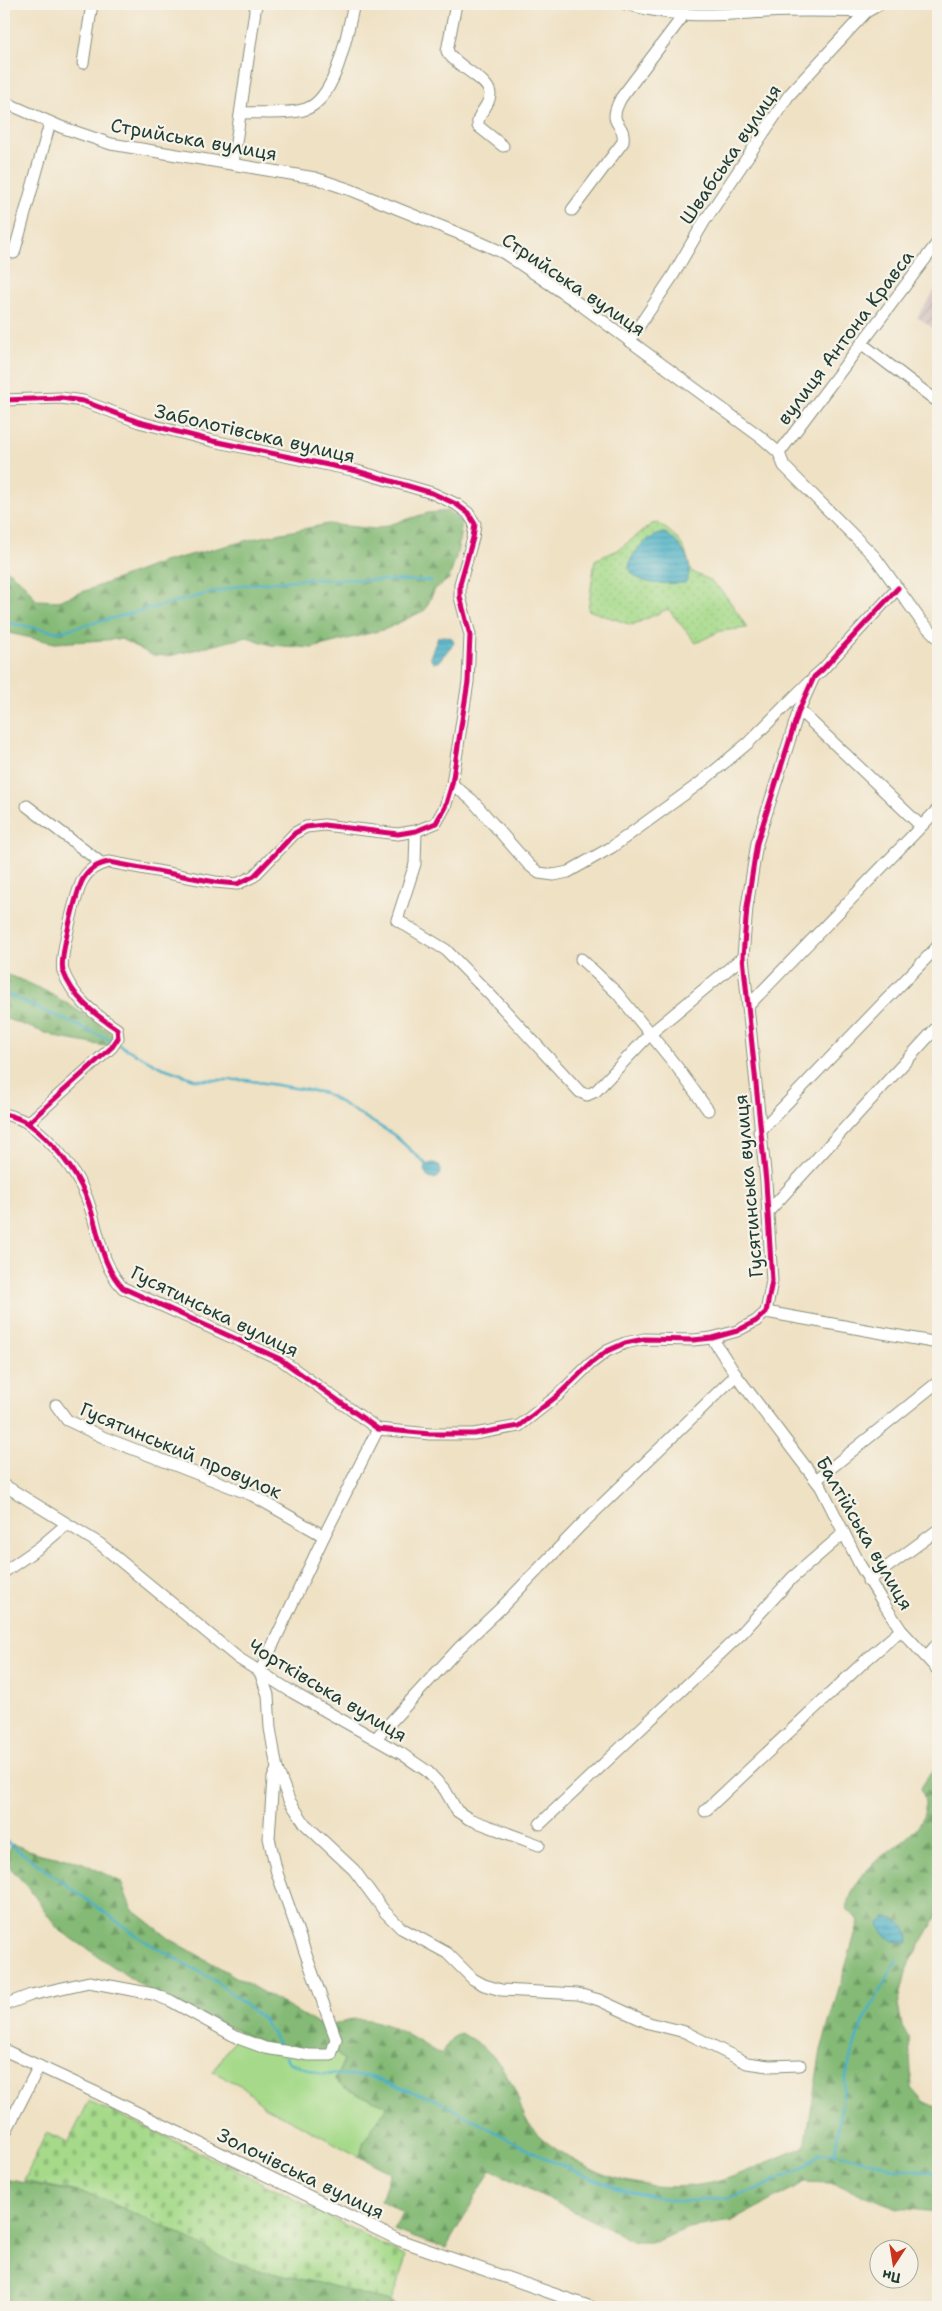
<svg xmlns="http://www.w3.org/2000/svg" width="942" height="2311" viewBox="0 0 942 2311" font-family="'Shantell Sans',sans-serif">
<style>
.industrial{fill:url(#industrial-furrows)}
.grass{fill:#a6da8a;stroke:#628c5f}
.forest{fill:url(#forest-firs);stroke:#527c55;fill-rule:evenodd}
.cemetery{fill:url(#cemetery-stones);stroke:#628c5f}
.park{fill:url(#park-dots);stroke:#628c5f}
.water{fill:url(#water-rules);stroke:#34777e}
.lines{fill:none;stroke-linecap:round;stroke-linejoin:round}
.stream{stroke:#4ab1c8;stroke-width:2.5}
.minor-casing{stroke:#878f7c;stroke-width:13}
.minor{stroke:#fff;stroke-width:11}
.cycleway-casing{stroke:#f7f3e8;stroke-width:8}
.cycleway{stroke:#d6006c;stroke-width:5}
.labels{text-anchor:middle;stroke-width:4.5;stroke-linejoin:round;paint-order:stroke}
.street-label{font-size:19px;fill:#1f3d34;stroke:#f7f3e8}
</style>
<defs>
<pattern id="industrial-furrows" width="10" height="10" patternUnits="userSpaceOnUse" patternTransform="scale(1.25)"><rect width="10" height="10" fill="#d1bfbf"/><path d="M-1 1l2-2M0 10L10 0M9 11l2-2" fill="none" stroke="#a99c9c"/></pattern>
<pattern id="forest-firs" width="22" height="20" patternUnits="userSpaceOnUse" patternTransform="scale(1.25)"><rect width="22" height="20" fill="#84ba76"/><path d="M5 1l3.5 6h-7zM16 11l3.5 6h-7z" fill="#6b9862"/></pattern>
<pattern id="cemetery-stones" width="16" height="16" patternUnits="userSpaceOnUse" patternTransform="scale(1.25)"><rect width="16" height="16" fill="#a6da8a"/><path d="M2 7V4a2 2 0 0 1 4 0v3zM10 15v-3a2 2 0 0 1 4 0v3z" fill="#8ebc78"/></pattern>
<pattern id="park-dots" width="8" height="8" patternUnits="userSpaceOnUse" patternTransform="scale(1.25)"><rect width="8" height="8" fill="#a6da8a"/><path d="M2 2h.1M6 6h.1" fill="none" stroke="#8ebc78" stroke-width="1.8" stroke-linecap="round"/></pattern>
<pattern id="water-rules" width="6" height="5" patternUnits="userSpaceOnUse" patternTransform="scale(1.25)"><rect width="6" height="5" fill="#4ab1c8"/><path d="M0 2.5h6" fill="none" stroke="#3d91a3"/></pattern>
</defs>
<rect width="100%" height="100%" fill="#f7f3e8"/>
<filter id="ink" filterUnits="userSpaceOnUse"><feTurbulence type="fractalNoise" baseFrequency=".02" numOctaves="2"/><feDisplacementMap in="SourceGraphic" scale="10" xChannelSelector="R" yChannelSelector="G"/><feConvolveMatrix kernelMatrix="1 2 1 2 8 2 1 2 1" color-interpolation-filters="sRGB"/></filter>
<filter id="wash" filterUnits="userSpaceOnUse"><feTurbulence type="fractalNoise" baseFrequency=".0096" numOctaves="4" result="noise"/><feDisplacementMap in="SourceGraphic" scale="20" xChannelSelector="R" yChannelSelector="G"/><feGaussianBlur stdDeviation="1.12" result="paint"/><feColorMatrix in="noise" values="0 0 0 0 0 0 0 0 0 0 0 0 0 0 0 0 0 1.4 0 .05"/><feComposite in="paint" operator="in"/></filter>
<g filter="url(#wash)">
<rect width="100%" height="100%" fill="#efe1c4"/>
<!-- industrial -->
<path class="industrial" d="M 938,286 L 938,332 L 917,317 Z"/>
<!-- grass -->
<path class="grass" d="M 239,2032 L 266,2044 L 332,2050 L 344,2060 L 335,2080 L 343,2088 L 388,2106 L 364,2141 L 360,2157 L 266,2107 L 240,2085 L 213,2072 Z"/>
<!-- forest -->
<g class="forest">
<path d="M 449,511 L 462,523 L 457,554 L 449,579 L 435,589 L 425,610 L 386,629 L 312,648 L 271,645 L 247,637 L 169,656 L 152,655 L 121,639 L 55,643 L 4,632 L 4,567 L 25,585 L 36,600 L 58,601 L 163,562 L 257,538 L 328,524 L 375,529 L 428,513 Z"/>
<path d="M 4,974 C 45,986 82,1013 117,1037 L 110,1047 L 60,1038 L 4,1018 Z"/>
<path d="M 938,1766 L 938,1914 L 907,1968 L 898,2005 L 902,2026 L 909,2038 L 912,2088 L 924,2102 L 938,2108 L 938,2212 L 898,2208 L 830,2183 L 805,2182 L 732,2221 L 688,2228 L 655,2242 L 635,2242 L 491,2170 L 446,2248 L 414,2238 L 394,2230 L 402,2212 L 381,2200 L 390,2172 L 360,2157 L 364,2141 L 387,2106 L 343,2088 L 335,2080 L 344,2060 L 332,2050 L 305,2052 L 266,2044 L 148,1990 L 58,1929 L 28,1887 L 4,1861 L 12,1844 L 40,1854 L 81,1862 L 121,1882 L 131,1908 L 170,1939 L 316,2023 C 337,2029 340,2019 357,2019 C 388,2019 415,2040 441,2055 L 452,2038 L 461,2033 C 492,2050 503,2064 517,2096 C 521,2105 523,2116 529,2124 C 542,2142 564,2155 583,2165 C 629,2189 686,2194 735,2176 C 759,2167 781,2155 805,2147 L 821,2050 L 859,1921 L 847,1909 C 850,1892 860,1876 873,1864 C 897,1841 938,1828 921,1788 L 928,1776 ZM 888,1917 C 898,1920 906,1927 909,1937 L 905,1943 L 894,1940 Z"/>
<path d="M 4,2179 L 93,2195 L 172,2230 L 229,2261 L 266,2272 L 329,2285 L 391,2302 L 397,2307 L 4,2307 Z"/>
</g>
<!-- cemetery -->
<path class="cemetery" d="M 89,2101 C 196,2150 302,2201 406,2257 L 391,2302 L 329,2285 L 266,2272 L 229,2261 L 172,2230 L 93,2195 L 24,2181 L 46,2133 L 68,2143 Z"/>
<!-- park -->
<path class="park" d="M 658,523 C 678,537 686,545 690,569 C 696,576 704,576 711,581 C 726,593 737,612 747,628 L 720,631 L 696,643 L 668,609 L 632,625 L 588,610 L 595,560 L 618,550 L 652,524 Z"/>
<!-- water -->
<g class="water">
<path d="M 665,533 C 680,542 698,566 685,583 C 665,583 639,588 629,568 C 630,552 649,535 665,533 Z"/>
<path d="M 445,636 L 452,638 L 454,643 L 438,662 L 433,663 L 430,657 L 438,637 Z"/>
<circle cx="433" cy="1171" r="8"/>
<path d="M 886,1918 C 898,1918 913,1930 907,1943 C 894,1943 881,1937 879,1923 Z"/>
</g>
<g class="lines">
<!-- stream -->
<g class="stream">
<path d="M 4,622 L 58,632 L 242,585 L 308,579 L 431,581"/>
<path d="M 4,993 L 112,1041"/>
<path d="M 119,1045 L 161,1067 L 197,1080 L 246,1080 L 325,1093 L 394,1135 L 428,1166"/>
<path d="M 4,1840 L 143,1940 L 214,1980 L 264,2020 L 280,2047"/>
<path d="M 285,2056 L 289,2062 L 321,2074 L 368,2076 L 436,2100 L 544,2158 L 616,2188 L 680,2202 L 730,2197 L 760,2188 L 803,2168 L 819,2154 L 835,2153 L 897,2169 L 938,2173"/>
<path d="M 835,2153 C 840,2117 843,2080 854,2046 C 864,2016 882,1988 897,1960"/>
</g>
</g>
</g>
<g filter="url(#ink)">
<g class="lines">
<!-- minor casing -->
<g class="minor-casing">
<g id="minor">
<path d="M 456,4 L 447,51 C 456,67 489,79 490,94 C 490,107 476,113 478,126 L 503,146"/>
<path d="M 626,4 C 679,19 713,15 767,12 C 800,10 833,11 866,12"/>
<path d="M 83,63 L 92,4"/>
<path d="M 4,102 L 61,127 L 111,144 L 315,178 L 351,190 L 470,238 L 504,253 L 581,305 L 762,438 L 779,453 L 784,466 L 875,557 L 921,621 L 938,638"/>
<path d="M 241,113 C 260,112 289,115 306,109 C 337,98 347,32 354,4"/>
<path d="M 233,163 L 256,4"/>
<path d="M 572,210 L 623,142 C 626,120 605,128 621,98 L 683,16"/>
<path d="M 4,250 L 14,253 L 50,123"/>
<path d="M 629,341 L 672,277 L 704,222 L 789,95 L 866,12 L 880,4"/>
<path d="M 862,344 L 938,402"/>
<path d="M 4,400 L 61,398 L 83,401 L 139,422 L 213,441 L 357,471 L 432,493 L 456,504 L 468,513 L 475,524 L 473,538 L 460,584 L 460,597 L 470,635 L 468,682 L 452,784 L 445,807 L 436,823 L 416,831 L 398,834 L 324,825 L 306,827 L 295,833 L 254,876 L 237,884 L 215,882 L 109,862 C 97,864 88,870 82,881 C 76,895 59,958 63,971 C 73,998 94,1014 117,1029 L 118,1038 L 112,1047 L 28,1123"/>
<path d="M 779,453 L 938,242"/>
<path d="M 799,710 L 921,826"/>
<path d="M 452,784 L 472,800 L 529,865 L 539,873 L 554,875 L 568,872 L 612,847 L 700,783 L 748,743 L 809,682"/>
<path d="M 27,806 L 101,863"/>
<path d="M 416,831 L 415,864 L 397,920 L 446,950 L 499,1004 L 580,1092 L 587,1095 L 596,1091 L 650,1034 L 743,957"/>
<path d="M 581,959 L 617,993 L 677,1067 L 708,1110"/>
<path d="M 748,1006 L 938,809"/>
<path d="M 4,1114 C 12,1116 22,1119 29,1124 C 52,1140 75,1170 86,1196 C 99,1227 99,1263 123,1288 L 280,1359 L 378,1429 L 430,1434 L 474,1434 L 519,1426 L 557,1396 L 590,1364 L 607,1351 L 625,1343 L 644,1339 L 693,1340 L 712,1338 L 737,1331 L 756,1321 L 766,1312 L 772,1281 L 766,1182 L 743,957 L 747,907 L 757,843 L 799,710 L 814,677 L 822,670 L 898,588"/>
<path d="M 759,1132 L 938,946"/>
<path d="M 768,1212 L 938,1026"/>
<path d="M 766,1312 L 938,1343"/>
<path d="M 712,1338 L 736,1375 L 821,1487 L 860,1565 L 882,1601 L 901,1630 L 938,1670"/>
<path d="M 56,1405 L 67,1420 L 105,1438 L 252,1495 L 324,1536"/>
<path d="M 378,1429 L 324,1536 L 260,1672 L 268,1695 L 270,1728 L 277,1769 L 289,1800 L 305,1824 L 354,1870 L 385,1912 L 401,1928 L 447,1953 L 473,1979 L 484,1985 L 501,1990 L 578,1994 L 599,2000 L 649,2023 L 685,2032 L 747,2063 L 769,2066 L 800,2065"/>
<path d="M 816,1480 L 938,1382"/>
<path d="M 4,1485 L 100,1544 L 238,1658 L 292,1692 L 402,1754 L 427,1771 L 445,1790 L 457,1811 L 469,1819 L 539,1845"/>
<path d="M 4,1572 L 40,1547 L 67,1524"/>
<path d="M 868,1581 L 938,1530"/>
<path d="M 927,1656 L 938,1643"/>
<path d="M 376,1738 L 460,1647 L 501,1608 L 581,1525 L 736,1375"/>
<path d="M 705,1811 L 866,1660 L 901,1630"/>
<path d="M 540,1824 L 741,1634 L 792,1578 L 844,1533"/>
<path d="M 4,2005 L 31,1995 L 89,1982 L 153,1994 L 171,2001 L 238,2038 L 265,2048 L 309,2055 L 331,2055 L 336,2039 L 277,1873 L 269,1838 L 273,1778 L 277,1769"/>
<path d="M 4,2050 L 99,2094 L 399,2240 L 591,2307"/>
<path d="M 4,2135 L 39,2066"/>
</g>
</g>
<!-- minor -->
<use href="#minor" class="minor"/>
<!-- cycleway casing -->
<g class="cycleway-casing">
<g id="cycleway">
<path d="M 4,400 L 61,398 L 83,401 L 139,422 L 213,441 L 357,471 L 432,493 L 456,504 L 468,513 L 475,524 L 473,538 L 460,584 L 460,597 L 470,635 L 468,682 L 452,784 L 445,807 L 436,823 L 416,831 L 398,834 L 324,825 L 306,827 L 295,833 L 254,876 L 237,884 L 215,882 L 109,862 C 97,864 88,870 82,881 C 76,895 59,958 63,971 C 73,998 94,1014 117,1029 L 118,1038 L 112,1047 L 28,1123"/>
<path d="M 4,1114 C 12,1116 22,1119 29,1124 C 52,1140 75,1170 86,1196 C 99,1227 99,1263 123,1288 L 280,1359 L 378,1429 L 430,1434 L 474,1434 L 519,1426 L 557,1396 L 590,1364 L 607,1351 L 625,1343 L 644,1339 L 693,1340 L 712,1338 L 737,1331 L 756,1321 L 766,1312 L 772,1281 L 766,1182 L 743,957 L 747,907 L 757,843 L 799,710 L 814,677 L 822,670 L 898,588"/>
</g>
</g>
<!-- cycleway -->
<use href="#cycleway" class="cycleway"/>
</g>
</g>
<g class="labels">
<!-- street labels -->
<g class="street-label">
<text transform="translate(194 139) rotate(10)" y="7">Стрийська вулиця</text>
<text transform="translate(730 154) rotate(-56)" y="7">Швабська вулиця</text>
<text transform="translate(574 284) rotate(34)" y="7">Стрийська вулиця</text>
<text transform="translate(845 337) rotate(-53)" y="7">вулиця Антона Кравса</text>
<text transform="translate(255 433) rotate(13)" y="7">Заболотівська вулиця</text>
<text transform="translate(748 1186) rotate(-95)" y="7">Гусятинська вулиця</text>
<text transform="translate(215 1311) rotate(26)" y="7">Гусятинська вулиця</text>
<text transform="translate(181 1450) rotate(23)" y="7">Гусятинський провулок</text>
<text transform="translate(865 1533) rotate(60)" y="7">Балтійська вулиця</text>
<text transform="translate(328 1690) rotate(31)" y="7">Чортківська вулиця</text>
<text transform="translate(301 2173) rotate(26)" y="7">Золочівська вулиця</text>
</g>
</g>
<!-- margin -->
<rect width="942" height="2311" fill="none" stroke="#f7f3e8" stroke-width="20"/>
<!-- north arrow -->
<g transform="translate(894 2264) rotate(192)"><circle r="24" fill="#f7f3e8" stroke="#a1aaa0"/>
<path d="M0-4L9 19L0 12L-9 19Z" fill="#c8321e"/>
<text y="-8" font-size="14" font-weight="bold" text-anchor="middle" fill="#1f3d34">Пн</text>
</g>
</svg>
